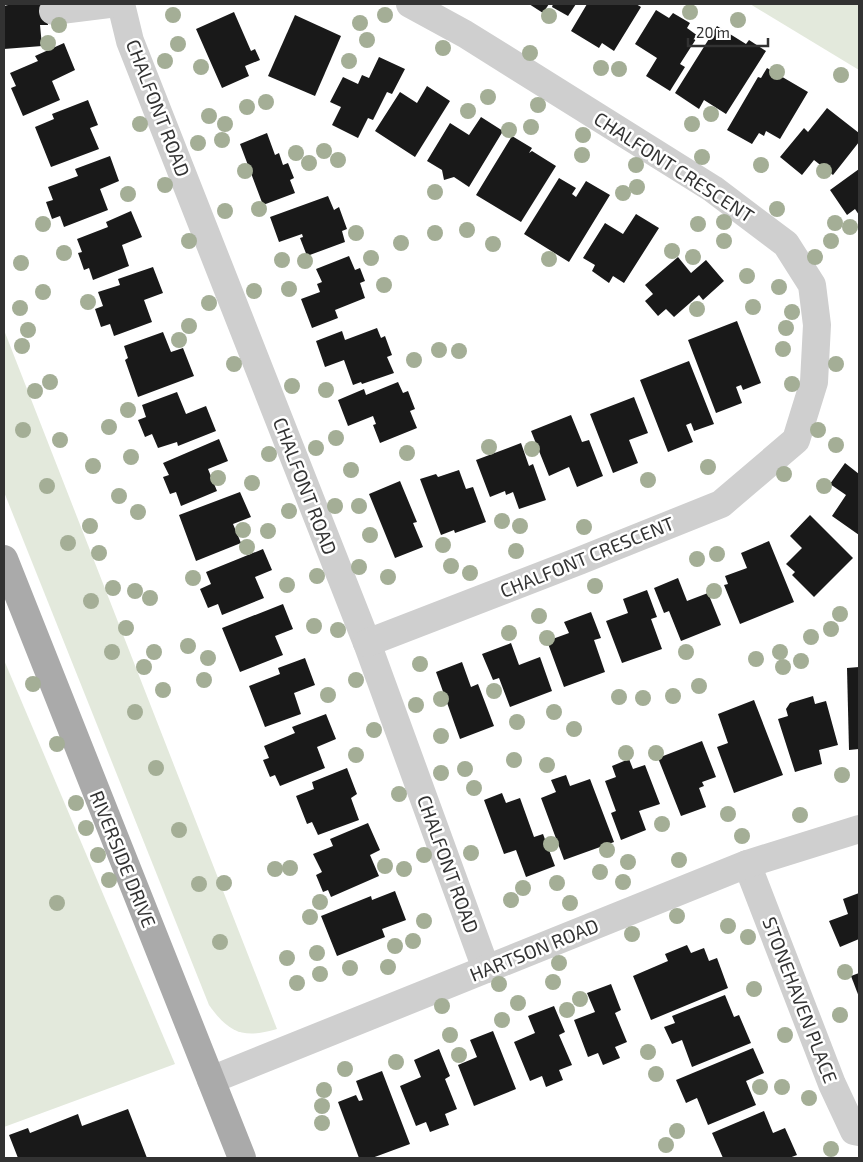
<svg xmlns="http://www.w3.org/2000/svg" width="863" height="1162" viewBox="0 0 863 1162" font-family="'Exo 2',sans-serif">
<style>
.green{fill:#e3e9dc}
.building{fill:#191919}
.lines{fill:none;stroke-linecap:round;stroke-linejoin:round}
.minor{stroke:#cfcfcf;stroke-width:28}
.major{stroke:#aaa;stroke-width:28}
.tree{fill:#a4ae96}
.labels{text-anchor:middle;stroke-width:5;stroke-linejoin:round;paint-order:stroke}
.street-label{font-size:19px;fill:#323232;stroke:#fff}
</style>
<rect width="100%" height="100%" fill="#fff"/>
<!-- green -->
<g class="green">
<path d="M 750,4 L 859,4 L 859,70 Z"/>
<path d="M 4,330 L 277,1029 C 243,1039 229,1033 209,1005 L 4,492 Z"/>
<path d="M 4,660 L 175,1064 L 4,1127 Z"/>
</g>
<!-- building -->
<g class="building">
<path d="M 8,4 L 46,4 L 48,25 L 40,25 L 42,46 L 4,49 L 4,6 L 8,5 Z"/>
<path d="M 529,4 L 549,4 L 543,13 Z"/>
<path d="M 553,4 L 576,4 L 568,16 L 552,7 Z"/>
<path d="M 587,4 L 636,4 L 641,7 L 614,51 L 602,43 L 599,48 L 571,31 Z"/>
<path d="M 656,10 L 669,18 L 673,13 L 690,23 L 687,28 L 698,36 L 680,64 L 685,67 L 670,91 L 646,76 L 657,58 L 635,44 Z"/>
<path d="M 234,12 L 251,51 L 255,49 L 260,60 L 245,66 L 249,76 L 222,88 L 196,29 Z"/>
<path d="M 295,15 L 341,36 L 315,96 L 268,76 Z"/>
<path d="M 717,26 L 746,44 L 749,40 L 766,51 L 726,114 L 704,100 L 699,109 L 675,93 Z"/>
<path d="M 64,43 L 75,70 L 52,81 L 60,100 L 23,116 L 11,88 L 16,86 L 10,73 L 38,61 L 35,56 Z"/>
<path d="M 379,57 L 405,69 L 392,94 L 387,92 L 373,120 L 368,118 L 358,138 L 332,125 L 341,107 L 330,102 L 343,77 L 358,84 L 362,75 L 369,78 Z"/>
<path d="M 767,68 L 808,92 L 780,139 L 766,131 L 764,136 L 759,133 L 752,144 L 727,130 L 758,77 L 761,78 Z"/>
<path d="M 427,86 L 450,101 L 415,157 L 375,131 L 400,92 L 417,103 Z"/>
<path d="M 88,100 L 98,125 L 90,128 L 99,149 L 51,167 L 35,127 L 54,119 L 52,114 Z"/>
<path d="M 827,108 L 859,133 L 859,142 L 833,175 L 814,160 L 802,175 L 780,157 L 804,128 L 808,132 Z"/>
<path d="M 481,117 L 503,131 L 469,187 L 454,177 L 444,180 L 442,170 L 427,161 L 450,123 L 469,135 Z"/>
<path d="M 267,133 L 275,155 L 279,153 L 283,165 L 288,163 L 294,178 L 290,180 L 295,193 L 263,205 L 240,144 Z"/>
<path d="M 512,136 L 532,148 L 529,153 L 532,151 L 556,166 L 521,222 L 476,195 Z"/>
<path d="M 110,156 L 119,181 L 100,189 L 108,210 L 64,227 L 60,216 L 52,219 L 46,202 L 53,200 L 48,187 L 78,176 L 75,169 Z"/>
<path d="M 859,169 L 859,215 L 855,209 L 847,215 L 830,190 Z"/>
<path d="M 559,178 L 576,188 L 572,194 L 576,197 L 586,181 L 610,195 L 569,262 L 524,234 Z"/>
<path d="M 328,196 L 334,210 L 339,207 L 347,229 L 342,231 L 345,242 L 307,256 L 300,238 L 303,237 L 302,234 L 279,242 L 270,217 Z"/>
<path d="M 131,211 L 142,237 L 122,245 L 129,266 L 93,280 L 89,268 L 84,270 L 78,253 L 82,252 L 77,239 L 108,227 L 106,222 Z"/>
<path d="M 636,214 L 659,228 L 624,283 L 613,276 L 609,283 L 592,271 L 595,265 L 583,258 L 605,223 L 623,234 Z"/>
<path d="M 349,256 L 355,270 L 360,268 L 365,281 L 360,283 L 365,298 L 335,310 L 338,318 L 312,328 L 301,299 L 320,292 L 317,284 L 322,282 L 316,269 Z"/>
<path d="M 678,257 L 691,273 L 706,260 L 724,281 L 703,300 L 699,295 L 674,317 L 666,309 L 658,316 L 645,301 L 653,294 L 645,285 Z"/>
<path d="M 153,267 L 163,293 L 144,300 L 152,322 L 114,336 L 110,324 L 101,327 L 95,309 L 103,306 L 98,292 L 120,285 L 118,279 Z"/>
<path d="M 737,321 L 761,383 L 743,390 L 741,385 L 736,387 L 742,403 L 716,413 L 688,340 Z"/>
<path d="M 377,328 L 381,338 L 385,336 L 392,355 L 387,357 L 394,373 L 362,384 L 361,382 L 353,385 L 344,360 L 325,367 L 316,341 L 342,331 L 345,340 Z"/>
<path d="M 163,332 L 171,352 L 183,348 L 194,376 L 138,397 L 125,360 L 128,358 L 124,346 Z"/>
<path d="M 689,361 L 714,424 L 694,431 L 691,423 L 686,425 L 693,442 L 668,452 L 640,380 Z"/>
<path d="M 398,382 L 403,393 L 408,391 L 415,409 L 410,411 L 417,428 L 380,443 L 373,425 L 376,424 L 373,416 L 348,426 L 338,400 L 364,389 L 366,395 Z"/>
<path d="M 177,392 L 186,414 L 206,406 L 216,431 L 178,446 L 177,442 L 158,448 L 152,434 L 145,437 L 138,420 L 146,417 L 142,405 Z"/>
<path d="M 634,397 L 648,433 L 629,440 L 638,463 L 613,473 L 590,414 Z"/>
<path d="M 571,415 L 582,442 L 589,440 L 603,476 L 577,487 L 569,467 L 549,476 L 531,431 Z"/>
<path d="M 219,439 L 228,461 L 208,469 L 217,491 L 181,506 L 176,492 L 170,494 L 163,477 L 169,475 L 163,463 Z"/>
<path d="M 521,443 L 529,466 L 533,464 L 546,500 L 519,509 L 513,492 L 506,495 L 505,491 L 490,497 L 476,460 Z"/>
<path d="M 845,463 L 859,474 L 859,535 L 832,516 L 846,495 L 830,484 Z"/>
<path d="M 459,470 L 466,489 L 473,487 L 486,522 L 455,533 L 454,530 L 441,535 L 420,479 L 436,474 L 438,477 Z"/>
<path d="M 400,481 L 417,522 L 413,523 L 423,547 L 395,558 L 369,494 Z"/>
<path d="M 240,492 L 251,517 L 233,524 L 241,543 L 196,561 L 179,515 Z"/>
<path d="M 810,515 L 853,558 L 814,597 L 792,575 L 795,572 L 786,564 L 802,548 L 790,536 Z"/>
<path d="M 769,541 L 794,602 L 740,624 L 724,585 L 728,584 L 725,576 L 747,568 L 741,553 Z"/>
<path d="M 263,549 L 272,570 L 255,577 L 264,598 L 222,615 L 218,604 L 208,608 L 200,589 L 211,584 L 206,572 Z"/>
<path d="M 678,578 L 687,601 L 708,593 L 721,625 L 681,641 L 669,611 L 664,613 L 654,588 Z"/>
<path d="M 647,590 L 657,617 L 651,619 L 662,649 L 622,663 L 606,621 L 628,613 L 623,599 Z"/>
<path d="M 283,604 L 293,629 L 275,636 L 283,655 L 240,672 L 222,628 Z"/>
<path d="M 591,612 L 601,638 L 594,640 L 605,672 L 564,687 L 547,641 L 569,633 L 564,622 Z"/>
<path d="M 511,643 L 519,665 L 540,657 L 552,691 L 510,707 L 499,678 L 493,680 L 482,654 Z"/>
<path d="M 305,658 L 315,685 L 294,693 L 301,714 L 265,727 L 249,686 L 280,674 L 278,668 Z"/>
<path d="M 462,662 L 471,687 L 478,684 L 494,726 L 460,739 L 436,672 Z"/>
<path d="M 859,667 L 859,749 L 849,750 L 847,668 Z"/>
<path d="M 813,696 L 815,704 L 826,701 L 838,745 L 819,750 L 822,764 L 795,772 L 778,719 L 788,716 L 786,709 L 790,703 Z"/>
<path d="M 754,700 L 783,775 L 734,793 L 717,747 L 728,743 L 718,714 Z"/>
<path d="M 326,714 L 336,739 L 317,747 L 325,768 L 280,786 L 275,775 L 270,777 L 263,760 L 269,758 L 264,746 L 295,733 L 292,727 Z"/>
<path d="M 702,741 L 716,777 L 702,782 L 704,786 L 699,788 L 706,807 L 681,816 L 658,758 Z"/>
<path d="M 629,759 L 633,769 L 645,765 L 660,804 L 639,811 L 646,830 L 621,840 L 611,813 L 616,811 L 605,781 L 616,777 L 612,766 Z"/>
<path d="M 347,768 L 357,794 L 351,798 L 359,820 L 318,835 L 312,822 L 307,824 L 296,796 L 314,789 L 312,782 Z"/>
<path d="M 566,775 L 570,786 L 590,779 L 614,842 L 564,860 L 541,798 L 556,792 L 551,780 Z"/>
<path d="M 502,793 L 506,803 L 520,798 L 534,837 L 543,834 L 555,866 L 526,877 L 516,850 L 504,854 L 484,800 Z"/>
<path d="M 368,823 L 380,850 L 370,855 L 379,876 L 331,897 L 328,890 L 323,892 L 316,875 L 322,872 L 313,854 L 333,846 L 330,839 Z"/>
<path d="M 395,891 L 406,920 L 382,929 L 385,937 L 337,956 L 321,916 L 371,896 L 372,900 Z"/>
<path d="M 859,893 L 859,939 L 840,947 L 829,921 L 848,914 L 843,899 Z"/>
<path d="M 687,945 L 691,953 L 704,948 L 709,961 L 717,958 L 728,988 L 651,1020 L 633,976 L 668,961 L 665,954 Z"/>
<path d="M 859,973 L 859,997 L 851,976 Z"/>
<path d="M 611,984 L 621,1010 L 615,1013 L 627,1042 L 615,1047 L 620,1058 L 603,1065 L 598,1053 L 588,1057 L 574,1020 L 595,1012 L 587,993 Z"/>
<path d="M 725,995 L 734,1017 L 739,1015 L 751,1043 L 692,1067 L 682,1040 L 672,1044 L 664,1027 L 675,1023 L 672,1016 Z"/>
<path d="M 554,1006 L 565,1032 L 559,1035 L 572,1065 L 559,1070 L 563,1080 L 546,1087 L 542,1076 L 530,1081 L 514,1042 L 535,1033 L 528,1016 Z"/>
<path d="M 493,1031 L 516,1089 L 474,1106 L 458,1065 L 477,1057 L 470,1040 Z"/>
<path d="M 753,1048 L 764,1073 L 746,1081 L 756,1105 L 708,1125 L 697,1098 L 686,1103 L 676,1080 Z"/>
<path d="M 439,1049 L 450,1076 L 445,1079 L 457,1109 L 445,1114 L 449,1125 L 430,1132 L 426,1122 L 416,1126 L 400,1086 L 421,1077 L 414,1060 Z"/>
<path d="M 382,1071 L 410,1144 L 372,1158 L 359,1158 L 338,1102 L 356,1095 L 359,1101 L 363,1100 L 356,1081 Z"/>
<path d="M 128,1109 L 147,1158 L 18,1158 L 9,1135 L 28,1128 L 30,1133 L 78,1114 L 82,1126 Z"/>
<path d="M 764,1111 L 773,1133 L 785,1128 L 797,1155 L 789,1158 L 723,1158 L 712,1133 Z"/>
</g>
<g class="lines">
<!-- minor -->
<g class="minor">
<path d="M 121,4 L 130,41 L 367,643 L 486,969"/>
<path d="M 53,11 L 109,4"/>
<path d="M 367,643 L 579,561 L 721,504 L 796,440 L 814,382 L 817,325 L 812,285 L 786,244 L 713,189 L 465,34 L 410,4"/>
<path d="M 747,864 L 832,1084 L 854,1131 L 859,1132"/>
<path d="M 211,1080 L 747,864 L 859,829"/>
</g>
<!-- major -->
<path class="major" d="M 4,559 L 242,1158"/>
</g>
<!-- trees -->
<g class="tree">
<circle cx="690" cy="12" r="8"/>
<circle cx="173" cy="15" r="8"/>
<circle cx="385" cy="15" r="8"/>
<circle cx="549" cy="16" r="8"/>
<circle cx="738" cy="20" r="8"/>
<circle cx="360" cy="23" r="8"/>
<circle cx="59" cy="25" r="8"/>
<circle cx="367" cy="40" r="8"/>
<circle cx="48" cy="43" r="8"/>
<circle cx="178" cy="44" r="8"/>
<circle cx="443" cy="48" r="8"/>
<circle cx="530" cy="53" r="8"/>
<circle cx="165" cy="61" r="8"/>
<circle cx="349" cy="61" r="8"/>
<circle cx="201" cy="67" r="8"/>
<circle cx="601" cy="68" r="8"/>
<circle cx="619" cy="69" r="8"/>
<circle cx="777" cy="72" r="8"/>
<circle cx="841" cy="75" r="8"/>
<circle cx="488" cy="97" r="8"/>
<circle cx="266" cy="102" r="8"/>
<circle cx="538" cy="105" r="8"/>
<circle cx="247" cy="107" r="8"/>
<circle cx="468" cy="111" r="8"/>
<circle cx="711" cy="114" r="8"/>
<circle cx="209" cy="116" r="8"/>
<circle cx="140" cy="124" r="8"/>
<circle cx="225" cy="124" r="8"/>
<circle cx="692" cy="124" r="8"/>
<circle cx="531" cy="127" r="8"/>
<circle cx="509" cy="130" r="8"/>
<circle cx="583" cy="135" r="8"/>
<circle cx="222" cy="140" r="8"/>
<circle cx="198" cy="143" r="8"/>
<circle cx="324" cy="151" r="8"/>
<circle cx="296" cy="153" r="8"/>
<circle cx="582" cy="155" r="8"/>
<circle cx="702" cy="157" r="8"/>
<circle cx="338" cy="160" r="8"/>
<circle cx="309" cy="163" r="8"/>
<circle cx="636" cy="165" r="8"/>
<circle cx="761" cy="165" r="8"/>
<circle cx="245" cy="171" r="8"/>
<circle cx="824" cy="171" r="8"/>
<circle cx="165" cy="185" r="8"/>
<circle cx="637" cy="187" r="8"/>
<circle cx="435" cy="192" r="8"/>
<circle cx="623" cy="193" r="8"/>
<circle cx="128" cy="194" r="8"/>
<circle cx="259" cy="209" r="8"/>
<circle cx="777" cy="209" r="8"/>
<circle cx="225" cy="211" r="8"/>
<circle cx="724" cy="222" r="8"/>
<circle cx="835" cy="223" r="8"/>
<circle cx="43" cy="224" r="8"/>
<circle cx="698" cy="224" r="8"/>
<circle cx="850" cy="227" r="8"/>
<circle cx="467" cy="230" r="8"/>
<circle cx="356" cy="233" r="8"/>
<circle cx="435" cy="233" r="8"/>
<circle cx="189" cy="241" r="8"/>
<circle cx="724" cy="241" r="8"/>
<circle cx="831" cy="241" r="8"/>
<circle cx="401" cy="243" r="8"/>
<circle cx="493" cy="244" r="8"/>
<circle cx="672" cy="251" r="8"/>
<circle cx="64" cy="253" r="8"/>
<circle cx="693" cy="257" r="8"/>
<circle cx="815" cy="257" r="8"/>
<circle cx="371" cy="258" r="8"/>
<circle cx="549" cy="259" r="8"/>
<circle cx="282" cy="260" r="8"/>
<circle cx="305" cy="261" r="8"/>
<circle cx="21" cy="263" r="8"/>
<circle cx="747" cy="276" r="8"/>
<circle cx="384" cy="285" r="8"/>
<circle cx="779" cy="287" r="8"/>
<circle cx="289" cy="289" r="8"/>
<circle cx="254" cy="291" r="8"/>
<circle cx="43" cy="292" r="8"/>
<circle cx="88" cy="302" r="8"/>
<circle cx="209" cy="303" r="8"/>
<circle cx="753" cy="307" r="8"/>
<circle cx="20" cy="308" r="8"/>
<circle cx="697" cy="309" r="8"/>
<circle cx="792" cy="312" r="8"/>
<circle cx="189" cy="326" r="8"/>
<circle cx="786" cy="328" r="8"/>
<circle cx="28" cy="330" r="8"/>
<circle cx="179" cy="340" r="8"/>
<circle cx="22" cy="346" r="8"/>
<circle cx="783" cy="349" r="8"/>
<circle cx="439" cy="350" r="8"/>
<circle cx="459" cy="351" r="8"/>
<circle cx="414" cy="360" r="8"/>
<circle cx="234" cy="364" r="8"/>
<circle cx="836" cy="364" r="8"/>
<circle cx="50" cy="382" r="8"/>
<circle cx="792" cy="384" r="8"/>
<circle cx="292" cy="386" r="8"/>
<circle cx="326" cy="390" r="8"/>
<circle cx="35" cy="391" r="8"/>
<circle cx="128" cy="410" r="8"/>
<circle cx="109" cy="427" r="8"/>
<circle cx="23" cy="430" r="8"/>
<circle cx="818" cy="430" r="8"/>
<circle cx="336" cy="438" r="8"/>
<circle cx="60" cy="440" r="8"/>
<circle cx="836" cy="445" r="8"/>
<circle cx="489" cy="447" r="8"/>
<circle cx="316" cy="448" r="8"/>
<circle cx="532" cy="449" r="8"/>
<circle cx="407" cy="453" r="8"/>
<circle cx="269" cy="454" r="8"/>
<circle cx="131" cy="457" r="8"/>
<circle cx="93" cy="466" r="8"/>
<circle cx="708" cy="467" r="8"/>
<circle cx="351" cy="470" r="8"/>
<circle cx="784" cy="474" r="8"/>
<circle cx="218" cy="478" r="8"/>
<circle cx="648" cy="480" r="8"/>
<circle cx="252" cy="483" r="8"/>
<circle cx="47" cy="486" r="8"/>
<circle cx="824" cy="486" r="8"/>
<circle cx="119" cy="496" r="8"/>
<circle cx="335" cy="506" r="8"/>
<circle cx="359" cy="506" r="8"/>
<circle cx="289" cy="511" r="8"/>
<circle cx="138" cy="512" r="8"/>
<circle cx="502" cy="521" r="8"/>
<circle cx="90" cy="526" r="8"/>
<circle cx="520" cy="526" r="8"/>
<circle cx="584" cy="527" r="8"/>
<circle cx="243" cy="530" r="8"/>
<circle cx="268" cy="531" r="8"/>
<circle cx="370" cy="535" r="8"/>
<circle cx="68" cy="543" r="8"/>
<circle cx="443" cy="545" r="8"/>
<circle cx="247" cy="547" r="8"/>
<circle cx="516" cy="551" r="8"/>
<circle cx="99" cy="553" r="8"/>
<circle cx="717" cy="554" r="8"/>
<circle cx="697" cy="559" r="8"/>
<circle cx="451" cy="566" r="8"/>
<circle cx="359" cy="567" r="8"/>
<circle cx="470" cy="573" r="8"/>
<circle cx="317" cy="576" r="8"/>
<circle cx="388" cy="577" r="8"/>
<circle cx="193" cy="578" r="8"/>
<circle cx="287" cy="585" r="8"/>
<circle cx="595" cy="586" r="8"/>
<circle cx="113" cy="588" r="8"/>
<circle cx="135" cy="591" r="8"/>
<circle cx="714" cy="591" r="8"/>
<circle cx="150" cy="598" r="8"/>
<circle cx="91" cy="601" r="8"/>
<circle cx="840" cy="614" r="8"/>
<circle cx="539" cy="616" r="8"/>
<circle cx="314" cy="626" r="8"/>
<circle cx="126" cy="628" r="8"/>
<circle cx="831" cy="629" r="8"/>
<circle cx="338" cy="630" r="8"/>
<circle cx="509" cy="633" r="8"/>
<circle cx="811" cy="637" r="8"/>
<circle cx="547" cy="638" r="8"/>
<circle cx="188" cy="646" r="8"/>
<circle cx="112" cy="652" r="8"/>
<circle cx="154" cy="652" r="8"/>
<circle cx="686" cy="652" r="8"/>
<circle cx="780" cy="652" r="8"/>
<circle cx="208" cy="658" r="8"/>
<circle cx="756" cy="659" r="8"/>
<circle cx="801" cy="661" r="8"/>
<circle cx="420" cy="664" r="8"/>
<circle cx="144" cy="667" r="8"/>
<circle cx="783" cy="667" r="8"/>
<circle cx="204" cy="680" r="8"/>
<circle cx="356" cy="680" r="8"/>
<circle cx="33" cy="684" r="8"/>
<circle cx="699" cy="686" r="8"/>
<circle cx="163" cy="690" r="8"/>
<circle cx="494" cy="691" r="8"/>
<circle cx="328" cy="695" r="8"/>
<circle cx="673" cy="696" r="8"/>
<circle cx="619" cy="697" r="8"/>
<circle cx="643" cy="698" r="8"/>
<circle cx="441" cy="699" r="8"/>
<circle cx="416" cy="705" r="8"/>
<circle cx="135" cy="712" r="8"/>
<circle cx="554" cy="712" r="8"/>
<circle cx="517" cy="722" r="8"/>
<circle cx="574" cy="729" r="8"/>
<circle cx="374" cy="730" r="8"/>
<circle cx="441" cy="736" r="8"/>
<circle cx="57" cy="744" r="8"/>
<circle cx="626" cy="753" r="8"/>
<circle cx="656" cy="753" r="8"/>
<circle cx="356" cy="755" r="8"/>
<circle cx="514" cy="760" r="8"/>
<circle cx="547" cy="765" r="8"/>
<circle cx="156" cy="768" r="8"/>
<circle cx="465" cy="769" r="8"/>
<circle cx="441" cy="773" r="8"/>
<circle cx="842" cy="775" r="8"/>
<circle cx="474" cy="788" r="8"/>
<circle cx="399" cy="794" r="8"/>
<circle cx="76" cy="803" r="8"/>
<circle cx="728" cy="814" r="8"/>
<circle cx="800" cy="815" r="8"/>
<circle cx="662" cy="824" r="8"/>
<circle cx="86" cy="828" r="8"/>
<circle cx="179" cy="830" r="8"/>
<circle cx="742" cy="836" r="8"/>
<circle cx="551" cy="844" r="8"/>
<circle cx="607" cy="850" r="8"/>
<circle cx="471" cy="853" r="8"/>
<circle cx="98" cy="855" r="8"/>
<circle cx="424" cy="855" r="8"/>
<circle cx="679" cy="860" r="8"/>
<circle cx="628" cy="862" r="8"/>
<circle cx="385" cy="866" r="8"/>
<circle cx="290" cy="868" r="8"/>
<circle cx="275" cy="869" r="8"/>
<circle cx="404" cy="869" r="8"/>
<circle cx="600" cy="872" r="8"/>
<circle cx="109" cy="880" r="8"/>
<circle cx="623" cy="882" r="8"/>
<circle cx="224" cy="883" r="8"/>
<circle cx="557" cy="883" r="8"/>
<circle cx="199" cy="884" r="8"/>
<circle cx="523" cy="888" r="8"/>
<circle cx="511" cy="900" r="8"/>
<circle cx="320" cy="902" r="8"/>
<circle cx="57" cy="903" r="8"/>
<circle cx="570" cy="903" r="8"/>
<circle cx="677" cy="916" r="8"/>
<circle cx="310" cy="917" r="8"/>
<circle cx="424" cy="921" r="8"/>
<circle cx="728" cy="926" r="8"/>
<circle cx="632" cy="934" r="8"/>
<circle cx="748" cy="937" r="8"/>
<circle cx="413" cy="941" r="8"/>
<circle cx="220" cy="942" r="8"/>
<circle cx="395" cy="946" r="8"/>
<circle cx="317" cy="953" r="8"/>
<circle cx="287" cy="958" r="8"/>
<circle cx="559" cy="963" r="8"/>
<circle cx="388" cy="967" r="8"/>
<circle cx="350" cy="968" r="8"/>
<circle cx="845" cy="972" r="8"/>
<circle cx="320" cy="974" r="8"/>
<circle cx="553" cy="982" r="8"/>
<circle cx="297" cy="983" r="8"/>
<circle cx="499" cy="984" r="8"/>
<circle cx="754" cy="989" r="8"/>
<circle cx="580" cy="999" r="8"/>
<circle cx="518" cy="1003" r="8"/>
<circle cx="442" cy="1006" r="8"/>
<circle cx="567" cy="1010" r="8"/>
<circle cx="840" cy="1015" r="8"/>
<circle cx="502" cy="1020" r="8"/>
<circle cx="450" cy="1035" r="8"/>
<circle cx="785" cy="1035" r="8"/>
<circle cx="648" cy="1052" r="8"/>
<circle cx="459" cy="1055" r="8"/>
<circle cx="396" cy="1062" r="8"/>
<circle cx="345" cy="1069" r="8"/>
<circle cx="656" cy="1074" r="8"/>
<circle cx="760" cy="1087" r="8"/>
<circle cx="782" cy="1087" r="8"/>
<circle cx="324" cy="1090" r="8"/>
<circle cx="809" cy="1098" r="8"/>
<circle cx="322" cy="1106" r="8"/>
<circle cx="322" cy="1123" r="8"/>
<circle cx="677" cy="1131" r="8"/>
<circle cx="666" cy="1145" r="8"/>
<circle cx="831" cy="1149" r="8"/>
</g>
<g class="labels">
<!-- street labels -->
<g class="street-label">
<text transform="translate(158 108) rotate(69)" y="7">CHALFONT ROAD</text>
<text transform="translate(674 167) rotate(33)" y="7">CHALFONT CRESCENT</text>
<text transform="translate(305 486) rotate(69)" y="7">CHALFONT ROAD</text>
<text transform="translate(587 557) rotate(-22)" y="7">CHALFONT CRESCENT</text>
<text transform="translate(123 859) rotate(68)" y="7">RIVERSIDE DRIVE</text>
<text transform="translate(448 864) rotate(70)" y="7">CHALFONT ROAD</text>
<text transform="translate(534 950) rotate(-22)" y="7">HARTSON ROAD</text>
<text transform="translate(800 1000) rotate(69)" y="7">STONEHAVEN PLACE</text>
</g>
</g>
<!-- border -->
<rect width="863" height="1162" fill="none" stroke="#323232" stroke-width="10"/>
<!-- scale -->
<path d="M688 38v8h80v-8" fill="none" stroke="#323232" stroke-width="2.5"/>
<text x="696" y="38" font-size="15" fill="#323232" stroke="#ffffff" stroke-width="4" paint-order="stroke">20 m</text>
</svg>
